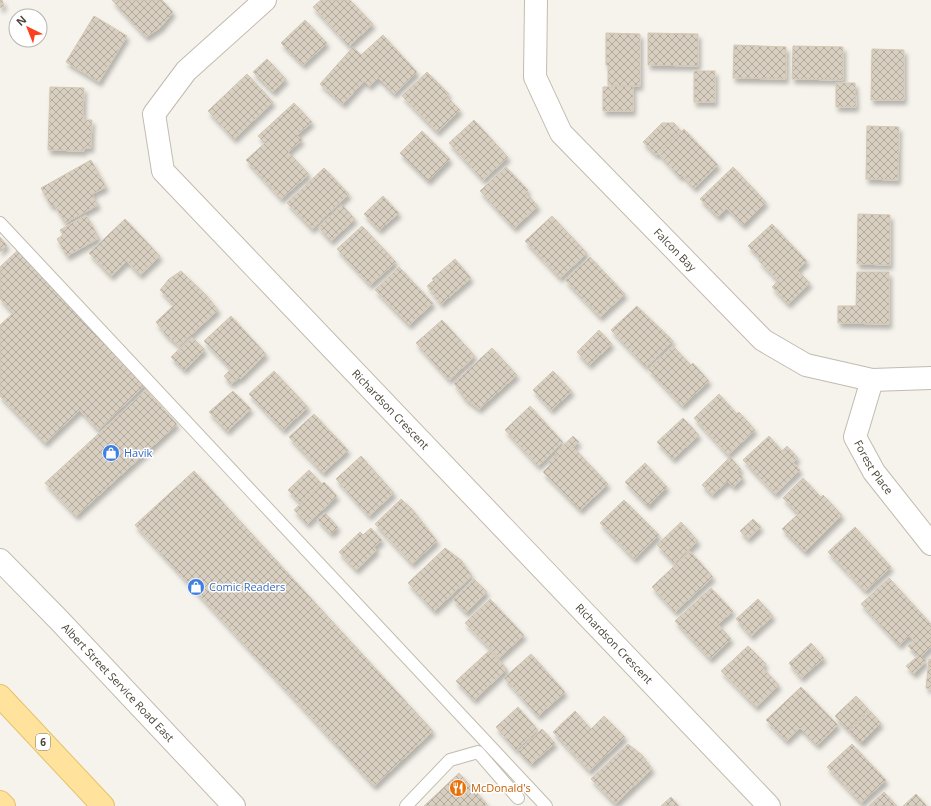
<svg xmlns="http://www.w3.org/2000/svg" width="931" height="806" viewBox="0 0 931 806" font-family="'Open Sans',sans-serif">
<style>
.building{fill:url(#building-cross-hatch);stroke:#d3c7b4;filter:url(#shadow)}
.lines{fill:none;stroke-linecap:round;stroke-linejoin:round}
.service-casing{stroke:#c2bbae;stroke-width:14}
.minor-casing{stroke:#c2bbae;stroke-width:24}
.primary-casing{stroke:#e6c16a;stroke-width:24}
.service{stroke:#fff;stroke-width:12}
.minor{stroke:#fff;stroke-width:22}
.primary{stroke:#ffe39c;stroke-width:22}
.labels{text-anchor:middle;stroke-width:3;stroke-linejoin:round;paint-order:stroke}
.shield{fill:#fff;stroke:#817c74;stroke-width:1}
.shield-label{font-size:10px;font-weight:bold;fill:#4b4439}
.street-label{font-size:11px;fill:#4b4439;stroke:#fff}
.shop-label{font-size:11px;fill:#366cbe;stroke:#fff;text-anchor:start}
.food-label{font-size:11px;fill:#c56008;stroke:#fff;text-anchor:start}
</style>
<defs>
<pattern id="building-cross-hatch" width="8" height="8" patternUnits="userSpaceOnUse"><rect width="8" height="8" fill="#d8cfc1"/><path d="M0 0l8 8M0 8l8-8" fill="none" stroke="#b1aa9e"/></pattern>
<filter id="shadow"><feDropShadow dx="2.5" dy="4.5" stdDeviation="2" flood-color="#0004"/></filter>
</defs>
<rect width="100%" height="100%" fill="#f6f3ec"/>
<!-- building -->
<g class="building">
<path d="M 0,0 L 2,0 L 4,6 L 0,8 Z"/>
<path d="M 112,0 L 162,0 L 173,12 L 161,27 L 146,37 Z"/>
<path d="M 321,0 L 350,0 L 373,24 L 349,46 L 313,7 Z"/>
<path d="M 94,16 L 127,36 L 99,82 L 66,62 Z"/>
<path d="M 305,20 L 327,43 L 303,65 L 281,43 Z"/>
<path d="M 606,33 L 640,34 L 640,86 L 608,85 L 608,65 L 606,65 Z"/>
<path d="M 648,33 L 698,34 L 698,66 L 648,65 Z"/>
<path d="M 383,35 L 417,72 L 394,94 L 378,78 L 369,86 L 364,81 L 343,104 L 320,84 L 353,47 L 361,55 Z"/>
<path d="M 734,45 L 786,47 L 786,79 L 733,78 Z"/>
<path d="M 793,46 L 843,47 L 843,80 L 792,79 Z"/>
<path d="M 872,49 L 904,50 L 904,100 L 871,100 Z"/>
<path d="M 267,59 L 286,79 L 273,92 L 253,72 Z"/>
<rect x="694" y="71" width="21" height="31"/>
<path d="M 427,72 L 449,94 L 446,96 L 460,110 L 437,132 L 402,96 Z"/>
<path d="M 247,74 L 273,102 L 234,139 L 208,111 Z"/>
<path d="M 836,83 L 855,83 L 856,107 L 836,107 Z"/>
<path d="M 633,86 L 633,111 L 603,111 L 603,87 Z"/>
<path d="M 50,87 L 84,88 L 83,117 L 86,117 L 85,120 L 92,120 L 91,148 L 84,148 L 84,151 L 48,150 Z"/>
<path d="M 294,103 L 312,122 L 297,135 L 302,140 L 288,152 L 309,174 L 281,199 L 246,160 L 265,143 L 258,136 Z"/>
<path d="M 474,120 L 508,157 L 483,180 L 449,143 Z"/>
<path d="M 662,123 L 674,123 L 681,131 L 656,155 L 643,142 Z"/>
<path d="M 867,126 L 899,127 L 898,180 L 866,179 Z"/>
<path d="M 684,129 L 718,165 L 694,188 L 682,175 L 680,177 L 658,153 Z"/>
<path d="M 422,131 L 450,159 L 428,181 L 400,153 Z"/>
<path d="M 91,160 L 106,187 L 92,194 L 98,205 L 65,223 L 54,204 L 51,206 L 41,188 Z"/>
<path d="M 506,167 L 528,190 L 526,193 L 538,206 L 514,228 L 480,191 Z"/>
<path d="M 733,167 L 766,202 L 743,225 L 727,208 L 718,217 L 700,199 Z"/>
<path d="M 324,168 L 349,194 L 312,229 L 287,203 Z"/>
<path d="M 383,196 L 399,213 L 379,230 L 364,214 Z"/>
<path d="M 342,205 L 355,219 L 331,241 L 318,227 Z"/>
<path d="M 858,214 L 890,215 L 890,265 L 857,264 Z"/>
<path d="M 86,215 L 99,238 L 67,256 L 57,239 L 63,235 L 60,230 Z"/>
<path d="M 552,216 L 587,253 L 560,278 L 525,241 Z"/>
<path d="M 125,219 L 160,256 L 140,275 L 127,261 L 111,276 L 89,253 Z"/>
<path d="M 772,224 L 807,261 L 797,270 L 810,283 L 788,304 L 772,287 L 778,281 L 759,261 L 761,259 L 748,246 Z"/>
<path d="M 362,226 L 396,262 L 370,285 L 337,249 Z"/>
<path d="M 0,237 L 7,245 L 0,252 Z"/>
<path d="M 20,248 L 146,384 L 98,430 L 80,410 L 45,443 L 0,396 L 0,325 L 13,313 L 0,299 L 0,267 Z"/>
<path d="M 590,257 L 625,294 L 600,317 L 565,280 Z"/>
<path d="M 455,259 L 471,278 L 441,304 L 427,286 L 434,280 L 432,279 Z"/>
<path d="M 399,267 L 433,303 L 409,325 L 375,290 Z"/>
<path d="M 181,271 L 207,296 L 218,310 L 179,346 L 166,335 L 156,322 L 174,305 L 160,290 L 169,279 Z"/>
<path d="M 857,272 L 889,272 L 889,324 L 838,323 L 838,306 L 856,306 Z"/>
<path d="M 637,306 L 673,341 L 646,367 L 611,330 Z"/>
<path d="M 231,316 L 266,354 L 240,379 L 239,378 L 231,384 L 224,376 L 231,369 L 204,341 Z"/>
<path d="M 442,320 L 475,356 L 449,380 L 416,343 Z"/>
<path d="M 599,330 L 612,344 L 589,365 L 577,352 Z"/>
<path d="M 192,337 L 205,350 L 184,370 L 171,357 Z"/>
<path d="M 673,346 L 691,365 L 693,363 L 709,381 L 682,406 L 648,369 Z"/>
<path d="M 492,348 L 517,375 L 479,409 L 465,399 L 454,383 Z"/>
<path d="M 274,371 L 308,407 L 283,430 L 249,394 Z"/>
<path d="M 553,371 L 572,391 L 551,410 L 533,390 Z"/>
<path d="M 146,390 L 177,424 L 76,516 L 45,483 Z"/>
<path d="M 233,391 L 251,409 L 227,431 L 209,412 Z"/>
<path d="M 719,394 L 737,414 L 739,412 L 755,430 L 728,455 L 694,418 Z"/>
<path d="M 530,406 L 563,442 L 538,466 L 505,430 Z"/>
<path d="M 314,414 L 348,450 L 323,473 L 289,437 Z"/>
<path d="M 683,418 L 699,435 L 673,459 L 657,442 Z"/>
<path d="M 573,436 L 579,442 L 573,447 L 608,484 L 580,510 L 543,472 L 551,464 L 548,462 L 555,456 L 557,458 L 559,457 L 555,453 Z"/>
<path d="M 769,436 L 782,451 L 787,446 L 798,458 L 793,462 L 800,470 L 775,494 L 743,460 Z"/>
<path d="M 361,456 L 394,493 L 369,516 L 336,479 Z"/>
<path d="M 730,457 L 741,469 L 738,472 L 743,478 L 733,487 L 728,481 L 712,495 L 702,485 Z"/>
<path d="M 645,463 L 667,487 L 648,506 L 625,482 Z"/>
<path d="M 309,470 L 322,484 L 301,504 L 288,490 Z"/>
<path d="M 194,471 L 433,731 L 374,786 L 135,525 Z"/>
<path d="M 803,478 L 821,497 L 823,495 L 842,515 L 805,552 L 782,529 L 798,514 L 783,498 Z"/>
<path d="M 324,482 L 337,496 L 307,524 L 294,510 Z"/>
<path d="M 401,499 L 412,509 L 437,541 L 412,564 L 375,524 Z"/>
<path d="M 624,500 L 659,535 L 634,559 L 600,523 Z"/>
<path d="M 325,513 L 338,527 L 331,534 L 317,519 Z"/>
<path d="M 753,519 L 761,527 L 748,539 L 740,531 Z"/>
<path d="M 681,522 L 698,541 L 674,563 L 657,545 Z"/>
<path d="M 855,527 L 891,567 L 865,591 L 828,552 Z"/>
<path d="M 371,528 L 382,540 L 374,547 L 377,550 L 356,570 L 339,552 L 360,532 L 363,535 Z"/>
<path d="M 445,548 L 461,560 L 472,576 L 434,611 L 408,583 Z"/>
<path d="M 690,551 L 713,577 L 675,612 L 652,587 Z"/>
<path d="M 889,578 L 931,624 L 931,647 L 921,656 L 926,661 L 914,674 L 906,666 L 918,656 L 908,646 L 914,641 L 909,636 L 899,645 L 861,604 Z"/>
<path d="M 474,579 L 487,592 L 466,613 L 453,599 Z"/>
<path d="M 711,588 L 733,611 L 718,624 L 731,639 L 710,659 L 675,621 Z"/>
<path d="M 490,599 L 524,635 L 499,658 L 465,623 Z"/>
<path d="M 758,599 L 773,616 L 751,636 L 736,619 Z"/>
<path d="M 811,643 L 824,658 L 801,678 L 789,663 Z"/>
<path d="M 748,646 L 766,664 L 762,667 L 779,685 L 756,707 L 721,671 Z"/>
<path d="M 490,650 L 507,669 L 474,700 L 456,681 Z"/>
<path d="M 531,654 L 565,692 L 538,716 L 504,678 Z"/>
<path d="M 929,659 L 931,659 L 931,689 L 926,688 Z"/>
<path d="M 801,687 L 838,725 L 817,745 L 800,728 L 786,741 L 766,720 Z"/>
<path d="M 856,696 L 869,710 L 848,730 L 835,716 Z"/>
<path d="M 518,707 L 538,730 L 516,750 L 496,727 Z"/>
<path d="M 575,711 L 591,729 L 604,716 L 625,737 L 589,771 L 553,732 Z"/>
<path d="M 870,711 L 881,723 L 861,743 L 849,731 Z"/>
<path d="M 542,729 L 555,743 L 531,764 L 518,751 Z"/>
<path d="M 628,744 L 642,755 L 652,769 L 615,804 L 591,779 Z"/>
<path d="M 852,744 L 886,780 L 861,803 L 827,767 Z"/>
<path d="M 459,773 L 487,804 L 484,806 L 424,806 Z"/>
<path d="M 884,792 L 897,806 L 869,806 Z"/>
<path d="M 916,794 L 927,806 L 903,806 Z"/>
<path d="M 671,797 L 679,806 L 661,806 Z"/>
</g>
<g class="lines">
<!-- service casing -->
<g class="service-casing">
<g id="service">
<path d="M 0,223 L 546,806"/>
<path d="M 406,806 L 450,760 L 478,752 L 518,798"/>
</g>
</g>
<!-- minor casing -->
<g class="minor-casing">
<g id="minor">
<path id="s1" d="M 265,0 L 186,71 L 154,114 L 163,171 L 769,806"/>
<path id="s2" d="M 536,0 L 535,77 L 561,133 L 763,340 L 806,365 L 872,380 L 931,378"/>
<path id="s3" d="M 872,380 L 855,437 L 874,472 L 931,544"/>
<path id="s4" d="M 0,560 L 58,619 L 234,806"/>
</g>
</g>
<!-- primary casing -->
<g class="primary-casing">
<g id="primary">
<path d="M 0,696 L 103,806"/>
<path d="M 0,802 L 4,806"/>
</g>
</g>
<!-- service -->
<use href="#service" class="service"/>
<!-- minor -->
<use href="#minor" class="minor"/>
<!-- primary -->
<use href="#primary" class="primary"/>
</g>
<!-- icons -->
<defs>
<g id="shop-disc" transform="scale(0.9)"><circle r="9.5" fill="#3f7fe0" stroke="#fff"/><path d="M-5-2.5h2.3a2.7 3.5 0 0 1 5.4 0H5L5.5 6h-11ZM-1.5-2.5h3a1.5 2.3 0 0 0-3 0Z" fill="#fff"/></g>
<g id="restaurant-disc" transform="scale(0.9)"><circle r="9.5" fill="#e8710a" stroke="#fff"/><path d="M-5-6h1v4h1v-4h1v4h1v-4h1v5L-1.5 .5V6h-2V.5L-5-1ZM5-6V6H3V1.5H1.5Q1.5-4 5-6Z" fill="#fff"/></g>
</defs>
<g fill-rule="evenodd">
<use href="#shop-disc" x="111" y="453"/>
<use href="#shop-disc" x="196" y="587"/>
<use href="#restaurant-disc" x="458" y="788"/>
</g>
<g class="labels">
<!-- shield labels -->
<rect class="shield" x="36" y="734" width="14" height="16" rx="3"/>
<g class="shield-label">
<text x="43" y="746">6</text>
</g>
<!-- street labels -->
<g class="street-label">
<text dy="4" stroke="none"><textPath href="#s2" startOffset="302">Falcon Bay</textPath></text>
<text dy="4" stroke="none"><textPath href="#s1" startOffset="547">Richardson Crescent</textPath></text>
<text dy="4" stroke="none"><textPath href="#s3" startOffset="95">Forest Place</textPath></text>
<text dy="4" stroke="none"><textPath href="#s1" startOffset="871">Richardson Crescent</textPath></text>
<text dy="4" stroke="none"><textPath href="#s4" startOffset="170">Albert Street Service Road East</textPath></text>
</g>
<!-- shop labels -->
<g class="shop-label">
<text x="124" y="457">Havik</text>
<text x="209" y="591">Comic Readers</text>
</g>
<!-- food labels -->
<g class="food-label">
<text x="471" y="792">McDonald's</text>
</g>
</g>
<!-- north arrow -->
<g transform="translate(28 28) rotate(317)"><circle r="19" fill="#ffffff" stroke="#b7b4b0"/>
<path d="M0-3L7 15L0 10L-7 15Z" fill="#fc3f1d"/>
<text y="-6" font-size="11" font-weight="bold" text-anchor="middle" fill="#4b4439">N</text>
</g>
</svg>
